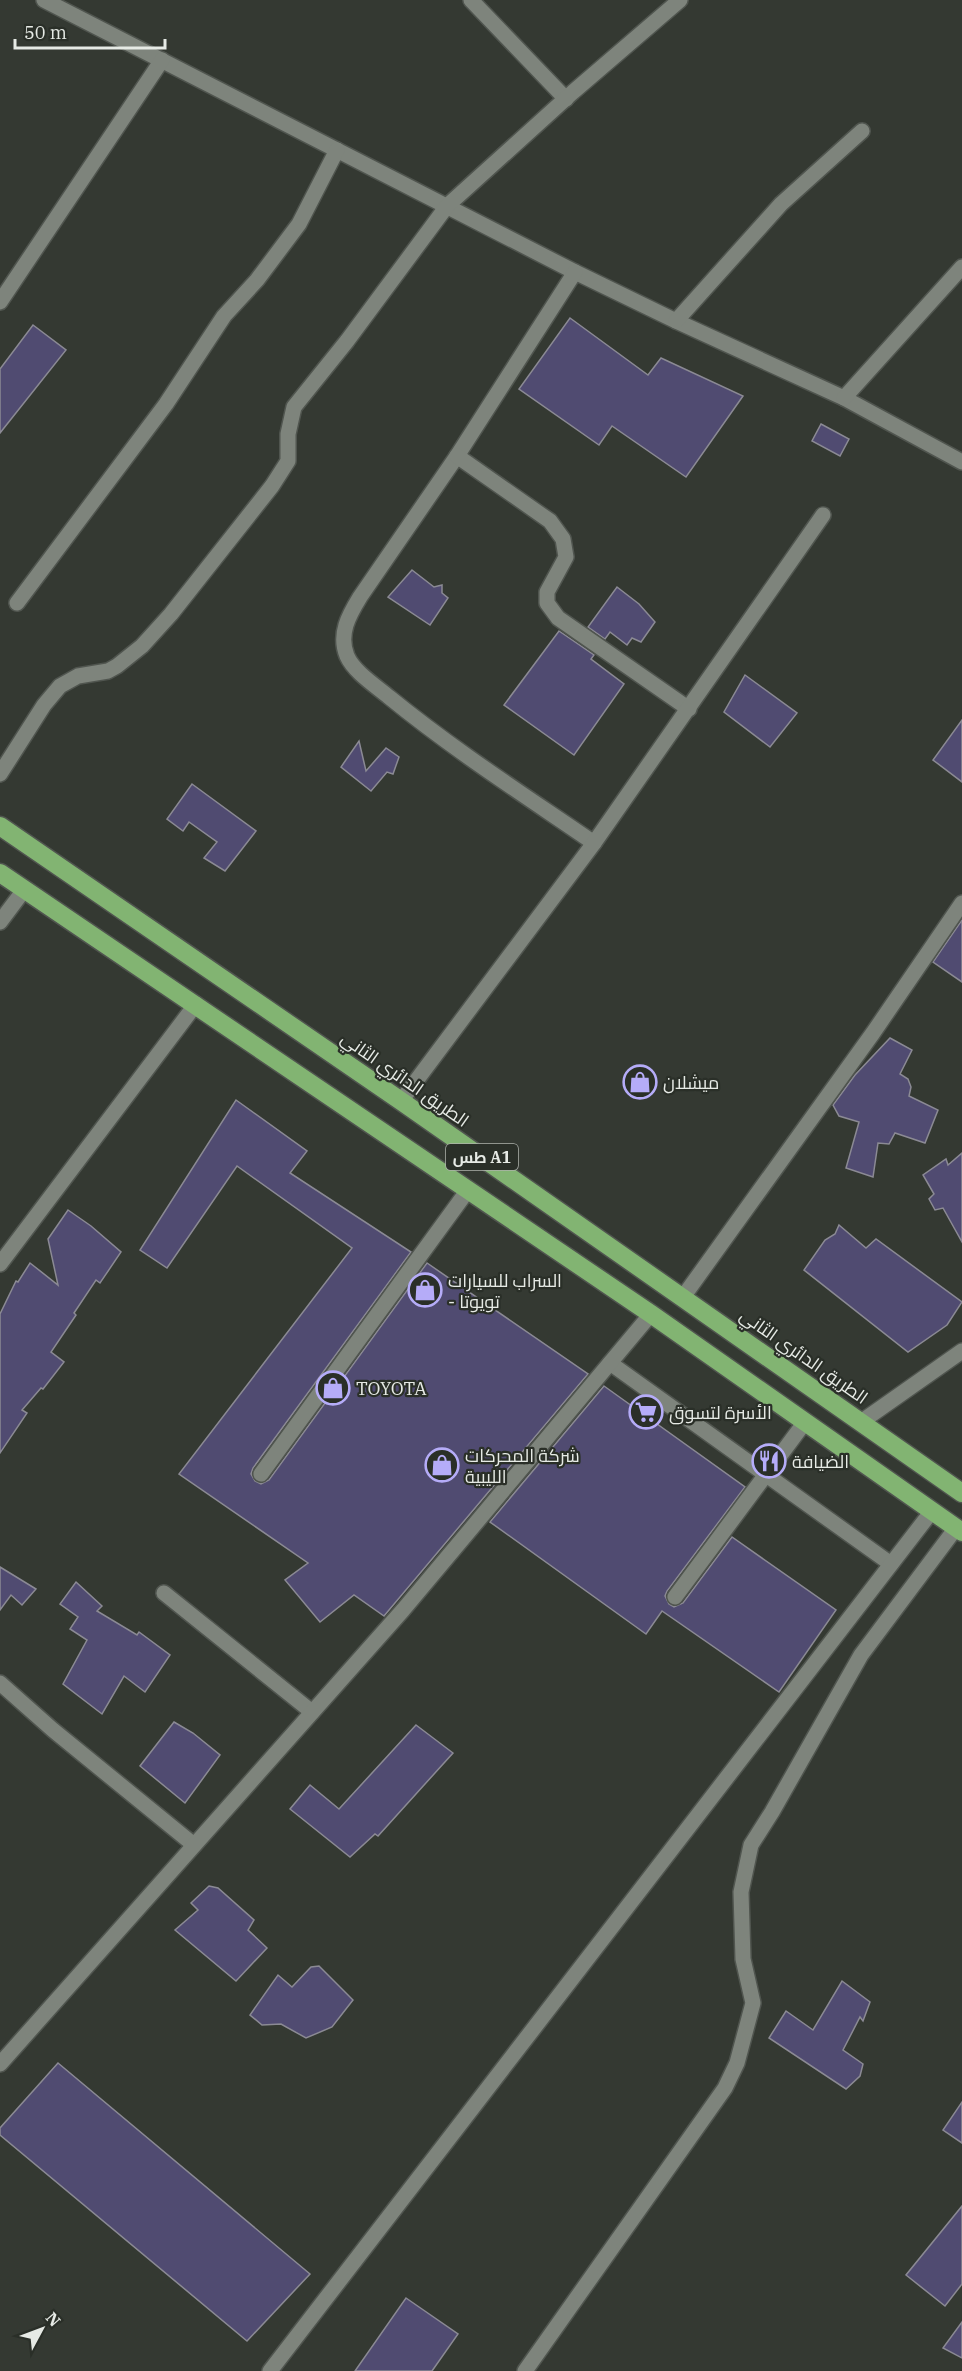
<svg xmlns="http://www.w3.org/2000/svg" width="962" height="2371" font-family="'IBM Plex Serif',Cairo,serif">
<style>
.building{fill:#504b71;stroke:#8b8a94;stroke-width:1.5}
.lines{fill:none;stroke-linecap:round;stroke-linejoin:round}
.minor-casing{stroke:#50554f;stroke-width:18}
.highway-casing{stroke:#50554f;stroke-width:21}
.minor{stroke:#7e847c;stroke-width:15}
.highway{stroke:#82b472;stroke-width:18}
.labels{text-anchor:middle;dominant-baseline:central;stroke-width:4.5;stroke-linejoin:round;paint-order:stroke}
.shield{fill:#2a2f28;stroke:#aeb2ac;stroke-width:1.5}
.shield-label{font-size:16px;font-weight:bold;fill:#e6eae5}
.street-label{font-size:18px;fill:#e6eae5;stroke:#2a2f28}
.poi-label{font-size:18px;fill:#e6eae5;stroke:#2a2f28;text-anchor:start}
</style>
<rect width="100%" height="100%" fill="#343932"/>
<g class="building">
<path d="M 570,318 L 648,375 L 661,358 L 743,396 L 686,477 L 612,426 L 599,445 L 519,389 Z"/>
<path d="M 33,325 L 66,350 L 0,433 L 0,369 Z"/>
<path d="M 821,424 L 849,439 L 840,456 L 812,441 Z"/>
<path d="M 412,570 L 434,587 L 442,585 L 442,593 L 448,598 L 430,625 L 388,597 Z"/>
<path d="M 617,587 L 639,604 L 655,622 L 641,642 L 632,638 L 627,645 L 610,632 L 605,639 L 588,627 Z"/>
<path d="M 559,631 L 594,655 L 591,659 L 624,684 L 574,755 L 504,705 Z"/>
<path d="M 745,675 L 797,713 L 770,747 L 724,712 Z"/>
<path d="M 962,720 L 962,782 L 933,760 Z"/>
<path d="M 359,741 L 366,771 L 386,748 L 399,757 L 393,774 L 387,772 L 371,791 L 341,767 Z"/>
<path d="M 192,784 L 256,831 L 225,871 L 204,858 L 217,842 L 189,822 L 183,831 L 167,819 Z"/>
<path d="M 962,920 L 962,982 L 933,962 Z"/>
<path d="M 890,1038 L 912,1050 L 900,1074 L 908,1079 L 911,1087 L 909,1096 L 938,1110 L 925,1143 L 895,1133 L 889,1144 L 878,1143 L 873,1177 L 846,1168 L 859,1122 L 839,1116 L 833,1105 L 855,1075 Z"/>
<path d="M 236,1100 L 307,1151 L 290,1173 L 411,1252 L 253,1468 L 251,1474 L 255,1481 L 261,1484 L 269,1480 L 427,1263 L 588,1374 L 384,1616 L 354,1595 L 320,1622 L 285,1580 L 308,1563 L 179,1474 L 352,1248 L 237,1166 L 167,1268 L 140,1250 Z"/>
<path d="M 962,1153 L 962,1242 L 943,1208 L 935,1210 L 929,1199 L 934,1194 L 923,1175 L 946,1159 L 948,1165 Z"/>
<path d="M 68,1210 L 91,1226 L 121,1252 L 100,1283 L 96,1280 L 74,1313 L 76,1315 L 51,1352 L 64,1362 L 43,1389 L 41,1388 L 22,1410 L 27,1413 L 0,1453 L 0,1314 L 16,1281 L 18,1282 L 30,1263 L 58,1285 L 48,1239 Z"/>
<path d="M 839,1225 L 866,1248 L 876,1239 L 962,1302 L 947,1325 L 908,1352 L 804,1270 L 825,1240 L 835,1234 Z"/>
<path d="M 604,1386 L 745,1487 L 667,1591 L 665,1596 L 669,1604 L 674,1607 L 683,1603 L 732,1537 L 836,1610 L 779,1692 L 662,1611 L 646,1634 L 490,1522 Z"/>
<path d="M 0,1567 L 36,1589 L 22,1605 L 11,1595 L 0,1610 Z"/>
<path d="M 76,1582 L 102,1606 L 97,1611 L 137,1635 L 139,1632 L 170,1655 L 145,1692 L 124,1676 L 102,1714 L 63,1684 L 87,1640 L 70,1629 L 78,1617 L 60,1604 Z"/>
<path d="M 174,1722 L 193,1733 L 220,1755 L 185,1803 L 140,1766 Z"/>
<path d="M 416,1725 L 453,1753 L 378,1836 L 375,1834 L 350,1857 L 290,1809 L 310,1785 L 339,1809 Z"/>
<path d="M 209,1886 L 218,1888 L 254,1920 L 248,1930 L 267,1948 L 236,1981 L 175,1930 L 198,1910 L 191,1903 Z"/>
<path d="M 319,1966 L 353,2000 L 332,2027 L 306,2038 L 281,2024 L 262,2025 L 250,2015 L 278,1975 L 292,1987 L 311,1967 Z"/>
<path d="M 842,1981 L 870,2002 L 863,2021 L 860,2017 L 843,2050 L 863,2064 L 860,2076 L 846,2089 L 769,2038 L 786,2011 L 813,2030 Z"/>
<path d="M 58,2063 L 310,2274 L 247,2341 L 0,2135 L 0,2128 Z"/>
<path d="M 962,2102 L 962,2143 L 943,2130 Z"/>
<path d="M 962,2206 L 962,2284 L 945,2306 L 906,2275 Z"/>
<path d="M 406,2298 L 458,2334 L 432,2371 L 355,2371 Z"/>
<path d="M 962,2322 L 962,2358 L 943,2348 Z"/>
</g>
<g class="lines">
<g class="minor-casing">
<g id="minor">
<path d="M 44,0 L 575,272 L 676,321 L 844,398 L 962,462"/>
<path d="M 471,0 L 566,99"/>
<path d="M 575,272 L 457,456 L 360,597 C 349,615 338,634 347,656 C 354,672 376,686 389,697 C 454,750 524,795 594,843"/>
<path d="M 0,302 L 162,60"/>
<path d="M 676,321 L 781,204 L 862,131"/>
<path d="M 844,398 L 962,267"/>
<path d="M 457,456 L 550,521 L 563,539 L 566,557 L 547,592 L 547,603 L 558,618 L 689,709"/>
<path d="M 17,603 L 166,404 L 224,316 L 257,280 L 299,224 L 337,150"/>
<path d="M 0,774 L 44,705 L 60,686 L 78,676 L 108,671 L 117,666 L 142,646 L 171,614 L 272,486 L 288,461 L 288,434 L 294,407 L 347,341 L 447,206 L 573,92 L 680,0"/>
<path d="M 0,922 L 24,890"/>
<path d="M 401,1101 L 594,843 L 823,515"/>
<path d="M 0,1264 L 196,1004"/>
<path d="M 683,1297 L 873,1033 L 962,903"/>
<path d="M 610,1363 L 891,1564"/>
<path d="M 861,1422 L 962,1351"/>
<path d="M 261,1474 L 468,1190"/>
<path d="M 164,1593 L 312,1712"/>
<path d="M 675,1597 L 805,1422"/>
<path d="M 0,1683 L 53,1730 L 194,1845"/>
<path d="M 0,2064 L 403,1610 L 651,1314"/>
<path d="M 270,2371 L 932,1511"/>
<path d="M 525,2371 L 725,2088 L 737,2063 L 753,2003 L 743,1959 L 741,1892 L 751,1845 L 772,1812 L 861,1655 L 956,1528"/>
</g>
</g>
<g class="highway-casing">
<g id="highway">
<path d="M 0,826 L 401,1101 L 962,1493"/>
<path d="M 0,873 L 651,1314 L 962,1532"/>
</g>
</g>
<use href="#minor" class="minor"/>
<use href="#highway" class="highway"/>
</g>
<defs>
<g id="shop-ring" transform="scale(1.725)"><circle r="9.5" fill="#2a2f28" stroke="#b5acf8" stroke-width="1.5"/><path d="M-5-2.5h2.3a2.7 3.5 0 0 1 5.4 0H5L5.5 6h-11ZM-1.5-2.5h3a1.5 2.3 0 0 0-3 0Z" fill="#b5acf8"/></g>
<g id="supermarket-ring" transform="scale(1.725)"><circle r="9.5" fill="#2a2f28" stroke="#b5acf8" stroke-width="1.5"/><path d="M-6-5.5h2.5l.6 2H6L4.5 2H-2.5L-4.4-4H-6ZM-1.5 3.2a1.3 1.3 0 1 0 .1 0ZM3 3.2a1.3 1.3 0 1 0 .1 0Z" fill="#b5acf8"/></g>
<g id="restaurant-ring" transform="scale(1.725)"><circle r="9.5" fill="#2a2f28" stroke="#b5acf8" stroke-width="1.5"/><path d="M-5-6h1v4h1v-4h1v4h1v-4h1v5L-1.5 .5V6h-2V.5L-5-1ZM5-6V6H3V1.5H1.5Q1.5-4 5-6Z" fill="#b5acf8"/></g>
</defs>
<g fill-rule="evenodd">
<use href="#shop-ring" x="640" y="1082"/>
<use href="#shop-ring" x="425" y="1290"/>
<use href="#shop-ring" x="333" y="1388"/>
<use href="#supermarket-ring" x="646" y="1412"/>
<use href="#restaurant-ring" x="769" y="1461"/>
<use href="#shop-ring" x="442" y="1465"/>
</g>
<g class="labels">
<rect class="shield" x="446" y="1144" width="72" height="26" rx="4.5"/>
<g class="shield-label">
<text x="482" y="1157">طس A1</text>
</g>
<g class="street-label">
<text transform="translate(405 1079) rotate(35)">الطريق الدائري الثاني</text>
<text transform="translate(804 1356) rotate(35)">الطريق الدائري الثاني</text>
</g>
<g class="poi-label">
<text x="663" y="1082">ميشلان</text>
<text x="448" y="1280">السراب للسيارات<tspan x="448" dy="21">- تويوتا</tspan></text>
<text x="356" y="1388">TOYOTA</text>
<text x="669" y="1412">الأسرة لتسوق</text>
<text x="465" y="1455">شركة المحركات<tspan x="465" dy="21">الليبية</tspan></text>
<text x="792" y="1461">الضيافة</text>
</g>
</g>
<g transform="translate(42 2329) rotate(49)" stroke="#2a2f28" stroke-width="4.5" paint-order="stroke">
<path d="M0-4.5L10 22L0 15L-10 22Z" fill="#e6eae5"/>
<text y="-9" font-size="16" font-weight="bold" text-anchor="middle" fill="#e6eae5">N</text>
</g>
<path d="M15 39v9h150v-9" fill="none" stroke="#e6eae5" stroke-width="3"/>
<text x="24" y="39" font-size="18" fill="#e6eae5" stroke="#2a2f28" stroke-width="4.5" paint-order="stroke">50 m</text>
</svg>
